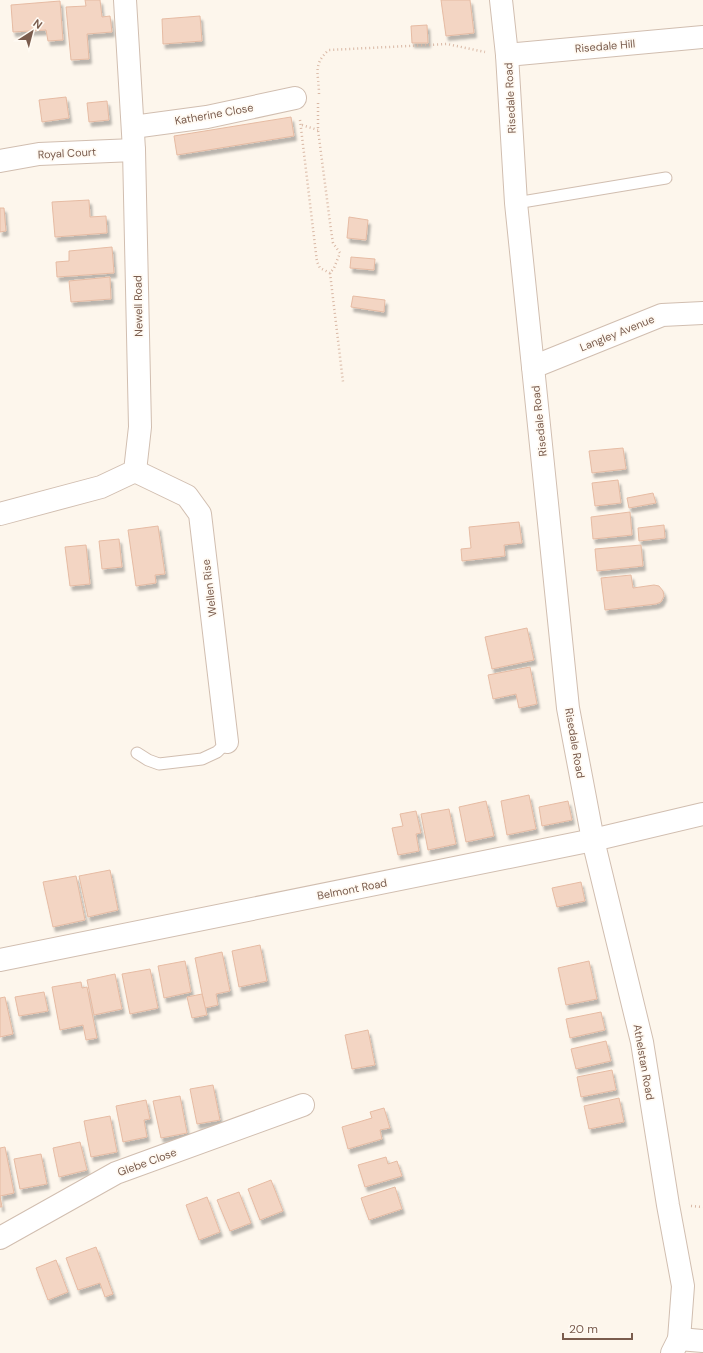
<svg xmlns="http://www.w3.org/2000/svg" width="703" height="1353" font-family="'DM Sans',sans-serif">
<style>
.building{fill:#f3d5c3;stroke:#e6bba3;filter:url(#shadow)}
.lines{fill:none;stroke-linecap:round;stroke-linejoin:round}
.lane-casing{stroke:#d1beb0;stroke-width:13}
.street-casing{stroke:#d1beb0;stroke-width:24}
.path{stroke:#d9b8a5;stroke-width:2.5;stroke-dasharray:1 3;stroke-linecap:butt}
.lane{stroke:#fff;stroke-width:11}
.street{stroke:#fff;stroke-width:22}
.labels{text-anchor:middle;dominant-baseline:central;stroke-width:3.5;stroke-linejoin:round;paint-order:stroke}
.street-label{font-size:11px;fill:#7a5c4d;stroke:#fffaf3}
</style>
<defs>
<filter id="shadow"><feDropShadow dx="2.5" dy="4.5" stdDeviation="1" flood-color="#0004"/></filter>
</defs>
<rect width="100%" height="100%" fill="#fdf6ec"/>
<g class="building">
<path d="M 85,0 L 100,0 L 102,17 L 110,16 L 112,32 L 87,34 L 89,59 L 71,60 L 66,7 L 86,6 Z"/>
<path d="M 441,0 L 470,0 L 474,33 L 446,36 Z"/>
<path d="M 60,1 L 63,40 L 48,41 L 46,30 L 13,32 L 11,5 Z"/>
<path d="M 200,16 L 202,41 L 163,44 L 162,19 Z"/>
<path d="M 427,25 L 428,43 L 412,43 L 411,26 Z"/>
<path d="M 66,97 L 69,118 L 42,122 L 39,100 Z"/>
<path d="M 107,101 L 109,120 L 89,122 L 87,103 Z"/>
<path d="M 291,117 L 294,136 L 177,155 L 174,136 Z"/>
<path d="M 89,200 L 90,217 L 106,216 L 107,233 L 55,237 L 52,202 Z"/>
<path d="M 0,208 L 4,208 L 6,231 L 0,232 Z"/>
<path d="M 349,217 L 368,220 L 366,240 L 347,238 Z"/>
<path d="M 112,247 L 114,273 L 57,277 L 56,262 L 69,261 L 69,251 Z"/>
<path d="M 351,257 L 375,259 L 374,270 L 350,268 Z"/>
<path d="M 110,277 L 111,299 L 71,302 L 69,281 Z"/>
<path d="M 353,296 L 385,300 L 384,312 L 351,307 Z"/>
<path d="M 623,448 L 626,469 L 592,473 L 589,451 Z"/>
<path d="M 618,480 L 621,503 L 595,506 L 592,483 Z"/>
<path d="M 653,493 L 656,503 L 629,508 L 627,498 Z"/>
<path d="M 630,512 L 632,535 L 593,539 L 591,517 Z"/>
<path d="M 519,522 L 522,543 L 504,545 L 505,556 L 462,561 L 461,549 L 471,548 L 469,527 Z"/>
<path d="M 664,525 L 665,538 L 639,541 L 638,528 Z"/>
<path d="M 158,526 L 165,574 L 155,575 L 156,583 L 136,586 L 128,530 Z"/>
<path d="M 119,539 L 122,567 L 102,569 L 99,541 Z"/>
<path d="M 86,545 L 90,584 L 70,586 L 65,547 Z"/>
<path d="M 641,545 L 643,566 L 597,571 L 595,549 Z"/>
<path d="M 631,575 L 633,588 L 654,585 L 659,586 L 663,591 L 664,596 L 661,602 L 656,604 L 605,610 L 601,578 Z"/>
<path d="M 527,628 L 534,660 L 492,669 L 485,637 Z"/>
<path d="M 530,667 L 537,704 L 519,708 L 516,694 L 493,699 L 488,675 Z"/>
<path d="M 529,795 L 536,829 L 507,835 L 501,801 Z"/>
<path d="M 486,801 L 494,836 L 466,842 L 459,807 Z"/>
<path d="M 568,801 L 572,820 L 542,826 L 539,807 Z"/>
<path d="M 449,809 L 456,844 L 428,850 L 421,814 Z"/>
<path d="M 416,811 L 421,833 L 416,834 L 419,851 L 398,855 L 392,828 L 403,826 L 400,814 Z"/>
<path d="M 110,870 L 118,910 L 88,917 L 79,876 Z"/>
<path d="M 76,876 L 85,920 L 53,927 L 43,882 Z"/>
<path d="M 581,882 L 585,901 L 557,907 L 552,888 Z"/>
<path d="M 260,945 L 267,981 L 239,987 L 232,951 Z"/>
<path d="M 222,952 L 230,991 L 216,994 L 218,1005 L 205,1008 L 195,958 Z"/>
<path d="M 185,961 L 191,992 L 164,998 L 158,966 Z"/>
<path d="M 589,961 L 597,999 L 566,1005 L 558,968 Z"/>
<path d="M 150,969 L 158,1008 L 130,1014 L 122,974 Z"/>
<path d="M 115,974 L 122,1009 L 94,1015 L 87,980 Z"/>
<path d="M 81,982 L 82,988 L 87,987 L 97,1038 L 86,1040 L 83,1025 L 60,1030 L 52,987 Z"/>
<path d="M 44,992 L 48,1011 L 19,1016 L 15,997 Z"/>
<path d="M 202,994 L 207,1015 L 192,1018 L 187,997 Z"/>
<path d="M 5,997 L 13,1034 L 0,1037 L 0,998 Z"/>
<path d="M 601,1012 L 605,1030 L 570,1038 L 566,1019 Z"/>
<path d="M 368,1030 L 375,1065 L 352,1069 L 345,1035 Z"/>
<path d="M 606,1041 L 611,1061 L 576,1069 L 571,1049 Z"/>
<path d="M 612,1070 L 616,1090 L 581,1097 L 577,1077 Z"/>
<path d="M 213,1085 L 220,1120 L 197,1124 L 190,1089 Z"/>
<path d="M 180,1096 L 187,1133 L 161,1138 L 153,1101 Z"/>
<path d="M 619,1098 L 624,1122 L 589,1129 L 584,1106 Z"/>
<path d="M 146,1100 L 150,1119 L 144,1120 L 147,1137 L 123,1142 L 116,1106 Z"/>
<path d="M 384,1108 L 390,1128 L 380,1130 L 382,1139 L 348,1149 L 342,1127 L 372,1118 L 370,1112 Z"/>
<path d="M 110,1116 L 117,1152 L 91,1157 L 84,1121 Z"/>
<path d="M 80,1142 L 87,1170 L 59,1177 L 53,1148 Z"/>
<path d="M 5,1147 L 14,1193 L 0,1196 L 2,1207 L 0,1207 L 0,1148 Z"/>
<path d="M 41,1154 L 47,1184 L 20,1189 L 14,1159 Z"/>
<path d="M 386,1157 L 388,1164 L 397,1161 L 402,1176 L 365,1187 L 358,1165 Z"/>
<path d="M 271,1180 L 283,1211 L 260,1220 L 248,1189 Z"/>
<path d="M 395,1187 L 402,1209 L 369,1220 L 361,1198 Z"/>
<path d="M 239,1192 L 251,1223 L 230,1231 L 217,1200 Z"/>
<path d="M 207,1197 L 220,1232 L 199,1240 L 186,1205 Z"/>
<path d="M 96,1247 L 113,1294 L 105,1297 L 100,1283 L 78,1290 L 66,1258 Z"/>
<path d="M 56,1260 L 68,1292 L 48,1300 L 36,1268 Z"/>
</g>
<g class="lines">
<g class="lane-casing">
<g id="lane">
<path d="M 516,203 L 666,178"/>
<path d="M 137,753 L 148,760 L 159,764 L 202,759 L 217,752 L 227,742"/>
</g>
</g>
<g class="street-casing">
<g id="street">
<path d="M 501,0 L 507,55 L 516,203 L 533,367 L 568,708 L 593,840 L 642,1042 L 668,1205 L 683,1286 L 679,1339 L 672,1353"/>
<path d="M 507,55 L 703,37"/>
<path d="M 133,127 L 207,117 L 295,98"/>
<path d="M 0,161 L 39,154 L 134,150"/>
<path d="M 533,367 L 662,315 L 703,313"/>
<path d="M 135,471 L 187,496 L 200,514 L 227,742"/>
<path d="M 0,514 L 101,487 L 135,471 L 140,427 L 134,150 L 125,0"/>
<path d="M 0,960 L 593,840 L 703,814"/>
<path d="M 0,1238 L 116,1173 L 303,1105"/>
<path d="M 679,1339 L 703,1341"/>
</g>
</g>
<g class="path">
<path d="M 319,94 C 319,75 312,64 329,50 L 447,44 L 485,52"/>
<path d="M 318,103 L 318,130 L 331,230 L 333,243 L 340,253 L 334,268 L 330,273 L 343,382"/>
<path d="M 300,120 L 317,262 L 320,268 L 330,273"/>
<path d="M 302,125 L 318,130"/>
<path d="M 691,1206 L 703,1207"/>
</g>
<use href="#lane" class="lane"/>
<use href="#street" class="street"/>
</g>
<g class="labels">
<g class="street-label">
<text transform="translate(605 46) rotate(-5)">Risedale Hill</text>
<text transform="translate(510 98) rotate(-93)">Risedale Road</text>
<text transform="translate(214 114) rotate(-10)">Katherine Close</text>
<text transform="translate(67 153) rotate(-3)">Royal Court</text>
<text transform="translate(138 306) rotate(-91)">Newell Road</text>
<text transform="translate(617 333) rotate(-22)">Langley Avenue</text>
<text transform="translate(539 421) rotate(-96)">Risedale Road</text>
<text transform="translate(209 588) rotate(-97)">Wellen Rise</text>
<text transform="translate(575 743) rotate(80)">Risedale Road</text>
<text transform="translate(352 889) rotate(-11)">Belmont Road</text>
<text transform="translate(644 1062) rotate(80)">Athelstan Road</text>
<text transform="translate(147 1162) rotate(-20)">Glebe Close</text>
</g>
</g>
<g transform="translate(32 32) rotate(36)" stroke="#fffaf3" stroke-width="3" paint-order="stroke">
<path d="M0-3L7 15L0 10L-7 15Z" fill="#7a5c4d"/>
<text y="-6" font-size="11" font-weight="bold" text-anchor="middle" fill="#7a5c4d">N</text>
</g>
<path d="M563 1333v6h69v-6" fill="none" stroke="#7a5c4d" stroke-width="2"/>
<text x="569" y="1333" font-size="12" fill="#7a5c4d" stroke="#fffaf3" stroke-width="3" paint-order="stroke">20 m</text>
</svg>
